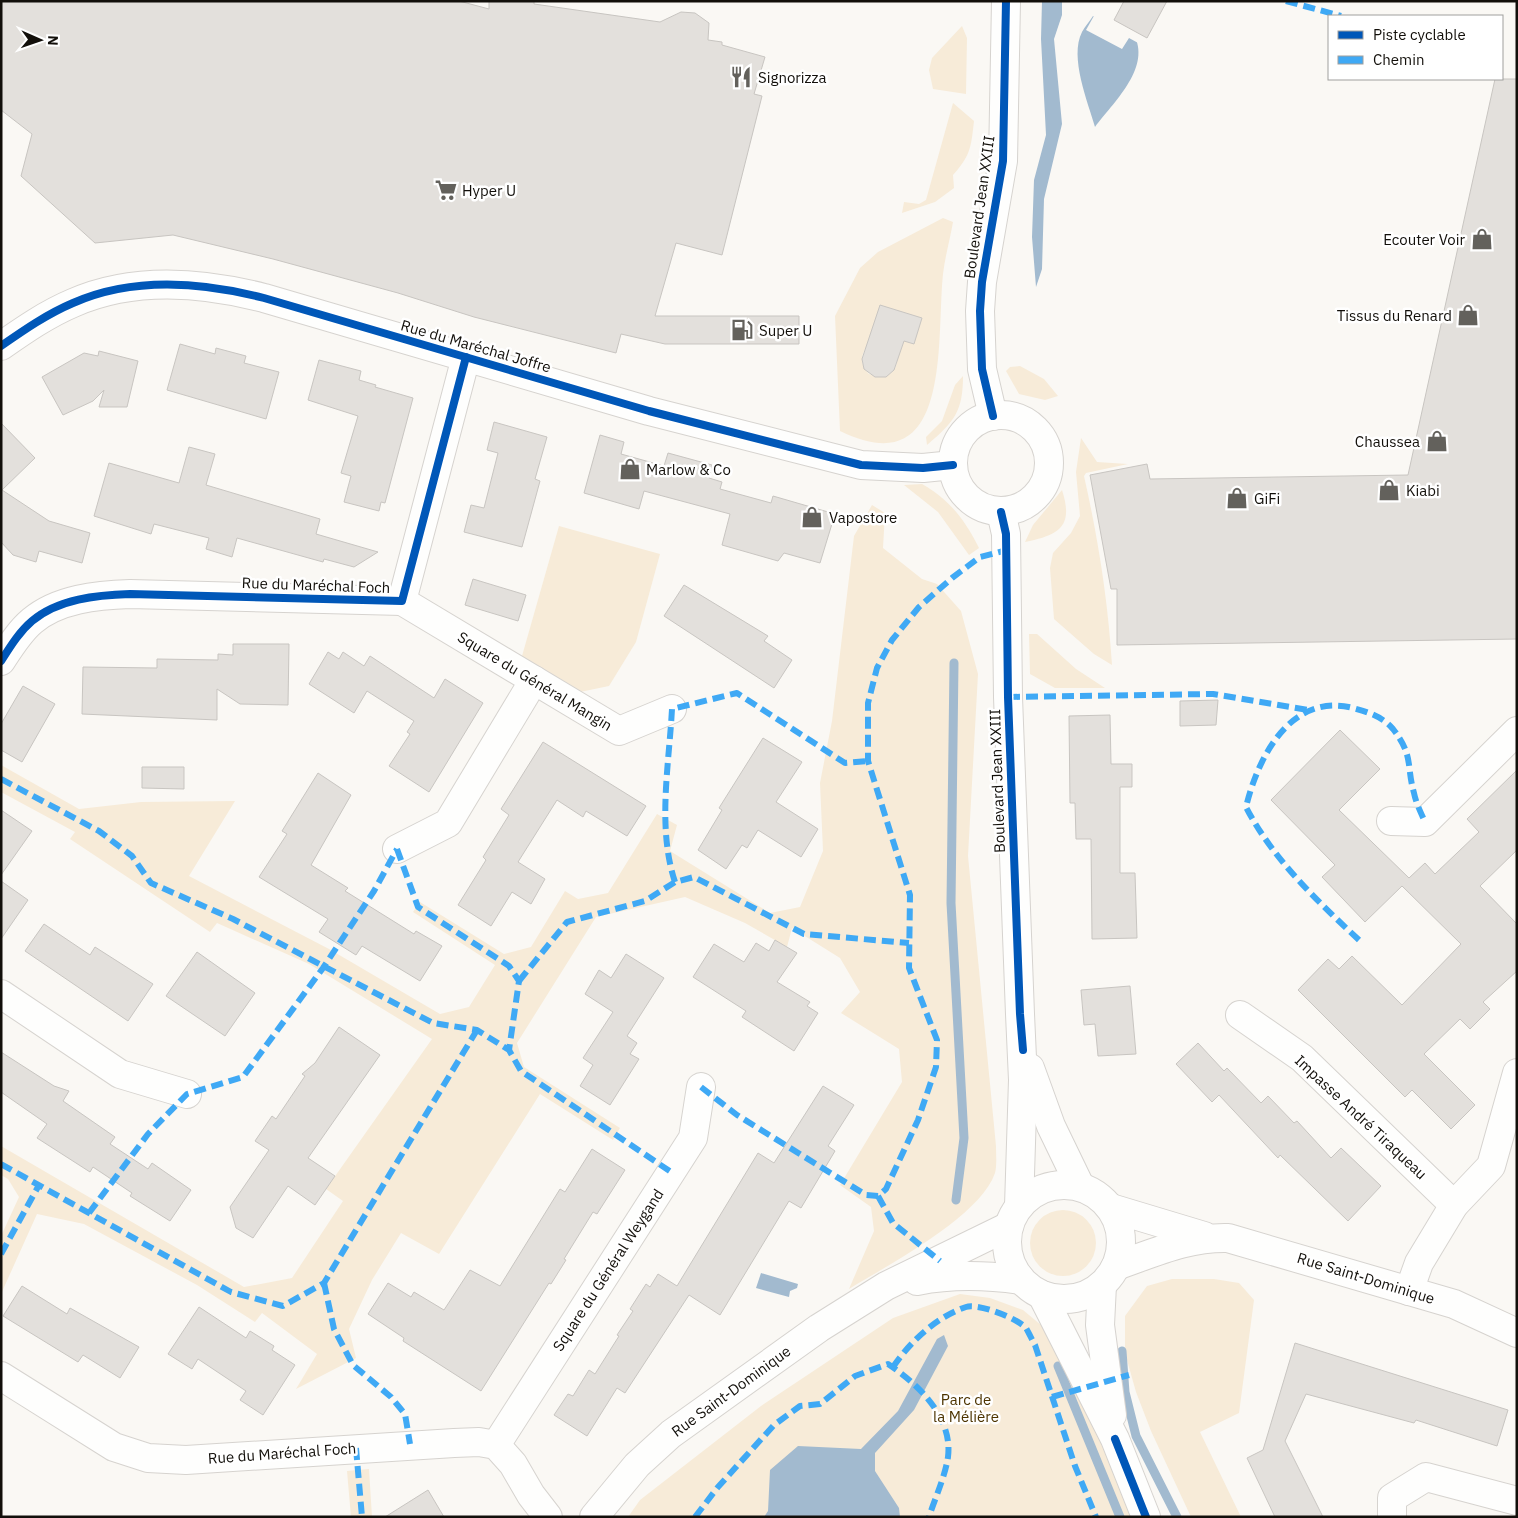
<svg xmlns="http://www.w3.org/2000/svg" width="1518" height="1518" font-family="'IBM Plex Sans',sans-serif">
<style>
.green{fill:#f7ebd8;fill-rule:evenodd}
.water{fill:#a2bacf}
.pier{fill:#faf8f4}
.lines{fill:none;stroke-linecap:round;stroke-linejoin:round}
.stream{stroke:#a2bacf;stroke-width:9}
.building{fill:#e3e0dc;stroke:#c8c5c1}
.minor-casing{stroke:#d6d3cf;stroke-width:30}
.major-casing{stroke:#d6d3cf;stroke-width:30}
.minor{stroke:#fefefd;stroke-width:28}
.major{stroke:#fefefd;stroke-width:28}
.quiet{stroke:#3fa9f5;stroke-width:6;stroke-dasharray:12 6;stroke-linecap:butt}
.cycleway-casing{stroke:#fff;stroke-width:11}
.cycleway{stroke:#0057b8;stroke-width:8}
.labels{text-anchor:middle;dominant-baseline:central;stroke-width:5;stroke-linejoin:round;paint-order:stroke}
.poi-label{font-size:15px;fill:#120f0a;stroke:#fff;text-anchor:start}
.street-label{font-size:15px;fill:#120f0a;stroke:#fff}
.park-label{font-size:15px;fill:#4d3400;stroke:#fff}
</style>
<rect width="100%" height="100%" fill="#faf8f4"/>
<g class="green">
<path d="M 962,26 L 967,38 L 966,94 L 933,89 L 929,70 L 932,58 Z"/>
<path d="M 953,103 L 974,121 C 971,147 971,155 953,175 L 954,188 L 935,202 L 902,213 L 904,202 L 919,204 L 926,200 Z"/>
<path d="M 943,218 L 953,222 C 950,239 945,257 943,274 C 936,341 953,486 840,431 L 835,316 L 860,268 L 878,252 ZM 922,318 L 895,350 C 900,362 896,374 882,377 L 869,374 C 860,365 860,356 867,346 Z"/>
<path d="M 1020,366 L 1044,379 L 1058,396 L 1045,400 L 1019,394 L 1006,371 L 1010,367 Z"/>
<path d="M 963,376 C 963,412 954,422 927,445 L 926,437 L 942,421 L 955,385 Z"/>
<path d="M 1081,438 L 1097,462 L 1128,464 L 1086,473 L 1084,476 C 1098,538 1108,600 1112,665 L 1094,654 L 1054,619 L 1050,568 L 1053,553 L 1071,533 L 1080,516 L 1076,472 Z"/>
<path d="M 922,484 C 949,499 965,520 979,548 L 969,555 L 938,512 L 904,485 Z"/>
<path d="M 1062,490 C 1074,527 1059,535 1025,542 L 1033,525 Z"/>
<path d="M 872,505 L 885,513 L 883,548 L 922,579 L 937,584 L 961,611 L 978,674 L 968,856 L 996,1146 C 996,1154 997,1166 995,1173 C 980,1217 888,1265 849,1289 L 874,1231 L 871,1207 L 840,1185 L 902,1082 L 899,1049 L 841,1013 L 860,992 L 840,958 L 792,928 L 787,947 L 745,923 L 685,897 L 596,917 L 517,1043 L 524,1067 L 620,1128 L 613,1140 L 540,1094 L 439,1254 L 401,1233 L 372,1280 L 349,1329 L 356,1358 L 296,1389 L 317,1354 L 262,1313 L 255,1322 L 197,1285 L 84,1224 L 37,1214 L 1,1294 L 1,1236 L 19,1197 L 8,1179 L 1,1175 L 1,1146 L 244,1287 L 292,1278 L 343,1201 L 326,1189 L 432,1039 L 309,964 L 217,923 L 210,932 L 70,839 L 75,832 L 1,792 L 1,765 L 79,809 L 141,802 L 235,801 L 189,876 L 329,949 L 440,1014 L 469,1007 L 495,965 L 413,912 L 420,902 L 504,954 L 531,947 L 565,891 L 578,899 L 608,893 L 657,814 L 677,825 L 670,851 L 770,913 L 800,907 L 823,851 L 820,783 L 832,721 L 854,536 Z"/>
<path d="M 559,526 L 660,554 L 636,642 L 609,686 L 580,692 L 522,656 Z"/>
<path d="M 1029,634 L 1037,634 L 1076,669 L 1105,688 L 1055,688 L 1030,674 Z"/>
<circle cx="1063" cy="1243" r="33"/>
<path d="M 1172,1279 L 1214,1279 L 1239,1283 L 1254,1300 L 1239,1413 L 1200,1432 L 1241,1517 L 1191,1517 L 1151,1431 L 1136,1392 L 1125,1353 L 1125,1316 L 1147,1286 Z"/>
<path d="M 960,1294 L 990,1298 L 1023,1310 L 1053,1335 L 1098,1426 L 1134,1517 L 628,1517 L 640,1500 L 761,1406 L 893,1318 Z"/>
<path d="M 369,1469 L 372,1517 L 351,1517 L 347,1471 Z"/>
</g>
<g class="water">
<path d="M 1042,1 L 1062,1 L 1062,15 L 1054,39 L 1062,124 L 1044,199 L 1042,269 L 1036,287 L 1032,237 L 1034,180 L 1046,135 L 1041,39 Z"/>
<path d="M 1093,16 L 1135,37 C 1150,69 1113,103 1095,127 C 1088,102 1069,57 1082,32 C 1085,26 1090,21 1093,16 Z"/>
<path d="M 761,1273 L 798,1284 L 797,1288 L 790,1291 L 789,1297 L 756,1288 Z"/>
<path d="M 944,1335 L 948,1346 L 914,1410 L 875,1453 L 875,1471 L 899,1508 L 900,1517 L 764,1517 L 768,1511 L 770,1470 L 798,1446 L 861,1449 L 898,1411 L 937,1339 Z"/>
</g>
<path class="pier" d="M 1095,14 L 1136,35 L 1140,44 L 1129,38 L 1122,49 L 1086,30 Z"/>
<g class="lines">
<g class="stream">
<path d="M 954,663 L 951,903 L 964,1138 L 956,1200"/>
<path d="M 1122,1351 L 1125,1392 L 1136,1436 L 1177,1517"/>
<path d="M 1058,1366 L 1120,1517"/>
</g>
</g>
<g class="building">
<path d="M 1,1 L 459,1 L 489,9 L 489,1 L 534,1 L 534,4 L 660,22 L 681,12 L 695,13 L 709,23 L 708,40 L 722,42 L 722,45 L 765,57 L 754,94 L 762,96 L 722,255 L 676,243 L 655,316 L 799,316 L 799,344 L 665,344 L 621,334 L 616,353 L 474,317 L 398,293 L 273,259 L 173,235 L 95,243 L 21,176 L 32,134 L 1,110 Z"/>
<path d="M 1124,1 L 1167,1 L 1147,38 L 1114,20 Z"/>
<path d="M 1495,79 L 1517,79 L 1517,639 L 1117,645 L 1117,589 L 1111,589 L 1090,475 L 1147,464 L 1150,479 L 1408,475 Z"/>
<path d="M 880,305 L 922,318 L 914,344 L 904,341 L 894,370 L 886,377 L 875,377 L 864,369 L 862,359 Z"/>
<path d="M 180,344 L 215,354 L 216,348 L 246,356 L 244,363 L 279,372 L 266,419 L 167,390 Z"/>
<path d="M 99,351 L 138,361 L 127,407 L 99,407 L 104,390 L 93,401 L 63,415 L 42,377 L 84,353 L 98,356 Z"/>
<path d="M 319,360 L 361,371 L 359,380 L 376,385 L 375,387 L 413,398 L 385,503 L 381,502 L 379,511 L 344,502 L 351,476 L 341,473 L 358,416 L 308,400 Z"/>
<path d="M 494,422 L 547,437 L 535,479 L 540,481 L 522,547 L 464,532 L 471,505 L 484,508 L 498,453 L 487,450 Z"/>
<path d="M 1,423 L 35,458 L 2,490 L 49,521 L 90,533 L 82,563 L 39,551 L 36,562 L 13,555 L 1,542 Z"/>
<path d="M 600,435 L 624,442 L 621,454 L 664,466 L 668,453 L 712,465 L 709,478 L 722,482 L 720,489 L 771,503 L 773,496 L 835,514 L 820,563 L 784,553 L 778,561 L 722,545 L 730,514 L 644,491 L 639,509 L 584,493 Z"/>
<path d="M 189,447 L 215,454 L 206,485 L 320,519 L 316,534 L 378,552 L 354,567 L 324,559 L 323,562 L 237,538 L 232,557 L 206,549 L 209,538 L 154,524 L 151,534 L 94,516 L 109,463 L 179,483 Z"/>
<path d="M 473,579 L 526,595 L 518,621 L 465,605 Z"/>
<path d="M 684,585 L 768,636 L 764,641 L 792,660 L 774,688 L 664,616 Z"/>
<path d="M 233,644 L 289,644 L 288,705 L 240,704 L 217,689 L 217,720 L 82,714 L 83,667 L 157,668 L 157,659 L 218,660 L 218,654 L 233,655 Z"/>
<path d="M 328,652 L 339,659 L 343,652 L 364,666 L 370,656 L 434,698 L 445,679 L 483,703 L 429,792 L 389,766 L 410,734 L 407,732 L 414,721 L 367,691 L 354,713 L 309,684 Z"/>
<path d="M 23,686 L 55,704 L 22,762 L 1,750 L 1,724 Z"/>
<path d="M 1218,700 L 1216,725 L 1180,726 L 1180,701 Z"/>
<path d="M 1110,715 L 1111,764 L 1132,764 L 1132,787 L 1120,787 L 1120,873 L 1135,873 L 1137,938 L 1092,939 L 1091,839 L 1076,839 L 1075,803 L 1070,803 L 1069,716 Z"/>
<path d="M 1340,730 L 1380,769 L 1339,810 L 1409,878 L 1425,863 L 1435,874 L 1479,832 L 1467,819 L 1517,770 L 1517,850 L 1480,886 L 1517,924 L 1517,971 L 1483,1002 L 1490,1009 L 1470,1029 L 1460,1019 L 1424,1054 L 1475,1105 L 1451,1129 L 1412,1090 L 1405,1097 L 1298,990 L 1328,959 L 1339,969 L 1352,956 L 1402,1005 L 1461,944 L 1402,886 L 1365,922 L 1322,877 L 1335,865 L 1271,800 Z"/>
<path d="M 763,738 L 802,762 L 776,802 L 818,829 L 801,857 L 758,830 L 747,848 L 742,845 L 726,869 L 698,850 L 722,810 L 719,808 Z"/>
<path d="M 543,742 L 646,806 L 627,836 L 586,811 L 583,817 L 557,800 L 518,862 L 545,879 L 531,904 L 512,892 L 491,926 L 458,905 L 486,860 L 483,857 L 509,815 L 501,809 Z"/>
<path d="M 142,767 L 184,767 L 184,789 L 142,788 Z"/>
<path d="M 318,773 L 351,795 L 311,865 L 348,888 L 345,891 L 414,934 L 416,931 L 442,946 L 420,981 L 362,946 L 356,955 L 319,932 L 328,919 L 259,877 L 287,834 L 282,831 Z"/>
<path d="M 1,810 L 32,831 L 1,875 Z"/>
<path d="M 1,881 L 28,900 L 1,939 Z"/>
<path d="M 44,924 L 90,955 L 95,947 L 153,984 L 128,1021 L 25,951 Z"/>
<path d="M 775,940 L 797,953 L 777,982 L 810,1002 L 807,1006 L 818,1013 L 794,1051 L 742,1017 L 746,1011 L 693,977 L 714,944 L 744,962 L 756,943 L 769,951 Z"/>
<path d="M 197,952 L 255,993 L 225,1036 L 166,996 Z"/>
<path d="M 626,954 L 664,978 L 627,1036 L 637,1043 L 630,1054 L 639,1059 L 610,1105 L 580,1086 L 593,1065 L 583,1058 L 613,1012 L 585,994 L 599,970 L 611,978 Z"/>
<path d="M 1130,986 L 1136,1054 L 1098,1056 L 1095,1024 L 1084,1025 L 1081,990 Z"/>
<path d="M 339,1027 L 380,1055 L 308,1158 L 335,1176 L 315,1205 L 288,1186 L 253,1238 L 236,1228 L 230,1207 L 269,1150 L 255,1141 L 272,1116 L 276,1119 L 305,1076 L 302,1074 L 315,1063 Z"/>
<path d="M 1198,1043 L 1224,1071 L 1227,1068 L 1261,1103 L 1268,1096 L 1294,1123 L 1297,1121 L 1331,1158 L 1341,1148 L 1381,1186 L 1348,1221 L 1280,1155 L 1278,1158 L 1219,1095 L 1212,1102 L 1176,1064 Z"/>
<path d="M 1,1052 L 54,1086 L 69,1091 L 63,1101 L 115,1137 L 110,1144 L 148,1169 L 152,1163 L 191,1190 L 170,1221 L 130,1196 L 132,1193 L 93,1167 L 90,1172 L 37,1138 L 47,1124 L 1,1092 Z"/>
<path d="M 823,1086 L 854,1105 L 828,1146 L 835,1151 L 801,1208 L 789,1201 L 720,1315 L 689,1295 L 625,1393 L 617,1388 L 587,1436 L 554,1415 L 568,1394 L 573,1396 L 589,1370 L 595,1374 L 619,1336 L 617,1335 L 633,1311 L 630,1309 L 646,1284 L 650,1287 L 658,1274 L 677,1286 L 758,1153 L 774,1163 Z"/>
<path d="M 592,1149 L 625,1170 L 597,1214 L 593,1212 L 564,1259 L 566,1260 L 551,1284 L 549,1283 L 481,1391 L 403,1341 L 404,1338 L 368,1314 L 388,1283 L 411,1297 L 414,1292 L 444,1310 L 470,1270 L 500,1286 L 560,1189 L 565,1192 Z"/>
<path d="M 22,1286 L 67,1314 L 70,1308 L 139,1347 L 120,1378 L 83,1355 L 78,1362 L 3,1316 Z"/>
<path d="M 199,1307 L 246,1338 L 250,1331 L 274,1346 L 272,1350 L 295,1365 L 263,1415 L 240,1400 L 246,1391 L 198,1359 L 192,1369 L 168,1354 Z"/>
<path d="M 1295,1343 L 1508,1410 L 1497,1446 L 1416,1420 L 1414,1423 L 1306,1394 L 1285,1441 L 1323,1517 L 1275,1517 L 1247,1458 L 1263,1450 Z"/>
<path d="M 428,1490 L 444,1517 L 385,1517 Z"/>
</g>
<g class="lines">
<g class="minor-casing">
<g id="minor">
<path d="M 1,346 C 24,330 47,314 73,303 C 134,276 202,282 264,298 L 649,411 L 861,465 L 923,468 L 953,465"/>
<path d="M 402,601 L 619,731 L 672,709"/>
<path d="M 1,661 C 10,647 19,632 32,621 C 58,599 97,595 130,594 L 402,601 L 466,357"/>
<path d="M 1391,821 L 1425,822 L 1517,731"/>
<path d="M 397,849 L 448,823 L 534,680"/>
<path d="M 1,994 L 120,1074 L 187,1094"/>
<path d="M 1240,1015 L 1302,1058 L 1454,1205"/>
<path d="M 1111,1208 L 1204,1236"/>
<path d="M 1116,1266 C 1154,1253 1187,1237 1228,1238 L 1454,1304 L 1517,1333"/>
<path d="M 917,1281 C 952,1274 986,1275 1021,1280"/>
<path d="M 1409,1291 L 1419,1263 L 1454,1205 L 1491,1166 L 1517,1073"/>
<path d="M 1,1376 L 114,1447 L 148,1458 L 186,1460 L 454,1443 L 479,1442 L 496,1445 L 513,1464 L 531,1495 L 548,1517"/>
<path d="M 496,1445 L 693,1138 L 701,1087"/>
<path d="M 594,1517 L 637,1465 L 671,1434 L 819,1328 L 886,1286 L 1009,1226"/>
<path d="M 1392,1517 L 1392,1498 L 1426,1477 L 1517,1501"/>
</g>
</g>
<g class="major-casing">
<g id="major">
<circle cx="1001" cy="463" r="48"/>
<path d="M 993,416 L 982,369 L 980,311 L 982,282 L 1003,161 L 1006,1"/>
<path d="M 1001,512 L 1006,534 L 1008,697 L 1020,1014 L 1023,1080 L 1019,1206"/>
<path d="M 1030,1068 L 1051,1126 L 1080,1186"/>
<circle cx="1064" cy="1242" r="57"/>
<path d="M 1102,1285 L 1100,1325 L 1112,1415"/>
<path d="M 1042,1295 L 1115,1439 L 1146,1517"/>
</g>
</g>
<use href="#minor" class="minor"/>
<use href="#major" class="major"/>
<g class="quiet">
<path d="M 1286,1 L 1341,16"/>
<path d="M 1008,697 L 1213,694 L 1308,710"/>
<path d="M 1,779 L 99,831 L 132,856 L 151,883 L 233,919 L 433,1023 L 477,1030 L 509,1050 L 521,1071 L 671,1172"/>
<path d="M 397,849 L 418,907 L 509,966 L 519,981 L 509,1050"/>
<path d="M 675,882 C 657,828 669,765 672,709 L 737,693 L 845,763 L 868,761"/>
<path d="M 1359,940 C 1317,901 1272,858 1246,807 C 1258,757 1291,692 1353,708 C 1368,712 1383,717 1393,729 C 1414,756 1406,765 1414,793 C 1416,803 1421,813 1425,822"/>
<path d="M 519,981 L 567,922 L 645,901 L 675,882 L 694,877 L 804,934 L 909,943"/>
<path d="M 701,1087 L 737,1115 L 866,1195 L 878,1196 L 886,1189 L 918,1120 L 936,1067 L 937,1040 L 909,968 L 910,895 L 868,761 L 868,703 L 877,668 L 892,640 L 919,607 L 952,578 L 980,557 L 1007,550"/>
<path d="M 1,1164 L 231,1292 L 283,1306 L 324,1283 L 477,1030"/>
<path d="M 878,1196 L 893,1223 L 940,1261"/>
<path d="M 89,1213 L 148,1134 L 187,1094 L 243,1077 L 323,968 L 374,891 L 397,849"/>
<path d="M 1,1254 L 39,1185"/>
<path d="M 324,1283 L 334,1329 L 353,1365 L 391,1397 L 405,1414 L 410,1444"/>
<path d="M 893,1367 C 910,1342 936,1317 966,1307 C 978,1303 1017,1318 1026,1328 C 1029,1333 1032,1340 1035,1345 L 1075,1466 L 1096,1517"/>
<path d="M 1052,1397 L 1129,1375"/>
<path d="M 356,1448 L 362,1517"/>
<path d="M 695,1517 L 718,1487 L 774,1425 L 800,1406 L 820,1404 L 855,1376 L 888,1364 C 918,1384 953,1417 948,1457 C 945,1477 935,1498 929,1517"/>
</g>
<g class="cycleway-casing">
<g id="cycleway">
<path d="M 1,346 C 24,330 47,314 73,303 C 134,276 202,282 264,298 L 649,411 L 861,465 L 923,468 L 953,465"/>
<path d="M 993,416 L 982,369 L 980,311 L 982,282 L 1003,161 L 1006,1"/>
<path d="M 1001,512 L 1006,534 L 1008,697 L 1020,1014 L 1023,1050"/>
<path d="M 1,661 C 10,647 19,632 32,621 C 58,599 97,595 130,594 L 402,601 L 466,357"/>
<path d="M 1115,1439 L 1146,1517"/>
</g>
</g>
<use href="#cycleway" class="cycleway"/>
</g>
<defs>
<g id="restaurant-bare" transform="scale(1.725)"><path d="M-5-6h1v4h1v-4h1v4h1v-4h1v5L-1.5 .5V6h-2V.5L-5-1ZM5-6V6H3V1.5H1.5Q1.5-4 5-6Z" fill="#63615c" stroke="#fff" stroke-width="2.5" paint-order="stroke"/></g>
<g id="supermarket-bare" transform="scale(1.725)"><path d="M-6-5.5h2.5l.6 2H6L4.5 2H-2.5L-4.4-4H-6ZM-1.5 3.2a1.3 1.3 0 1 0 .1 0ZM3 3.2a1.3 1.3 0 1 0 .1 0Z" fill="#63615c" stroke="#fff" stroke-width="2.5" paint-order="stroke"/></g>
<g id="shop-bare" transform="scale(1.725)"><path d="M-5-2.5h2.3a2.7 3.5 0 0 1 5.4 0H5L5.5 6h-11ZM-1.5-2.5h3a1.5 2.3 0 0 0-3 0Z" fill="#63615c" stroke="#fff" stroke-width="2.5" paint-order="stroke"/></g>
<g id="fuel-bare" transform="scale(1.725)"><path d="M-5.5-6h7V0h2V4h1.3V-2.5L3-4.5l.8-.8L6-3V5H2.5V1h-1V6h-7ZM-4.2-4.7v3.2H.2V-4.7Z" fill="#63615c" stroke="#fff" stroke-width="2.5" paint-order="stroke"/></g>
</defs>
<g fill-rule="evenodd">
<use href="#restaurant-bare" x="741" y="77"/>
<use href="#supermarket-bare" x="446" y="190"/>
<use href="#shop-bare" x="1482" y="239"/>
<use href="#shop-bare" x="1468" y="315"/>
<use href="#fuel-bare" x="742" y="330"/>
<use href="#shop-bare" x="1437" y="441"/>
<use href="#shop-bare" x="630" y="469"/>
<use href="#shop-bare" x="1389" y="490"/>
<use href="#shop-bare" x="1237" y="498"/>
<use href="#shop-bare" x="812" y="517"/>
</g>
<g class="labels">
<g class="poi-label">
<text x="758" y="77">Signorizza</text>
<text x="462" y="190">Hyper U</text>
<text x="1465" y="239" text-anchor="end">Ecouter Voir</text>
<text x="1452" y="315" text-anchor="end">Tissus du Renard</text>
<text x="759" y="330">Super U</text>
<text x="1420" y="441" text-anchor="end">Chaussea</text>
<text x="646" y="469">Marlow &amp; Co</text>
<text x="1406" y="490">Kiabi</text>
<text x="1254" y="498">GiFi</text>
<text x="829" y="517">Vapostore</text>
</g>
<g class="street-label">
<text transform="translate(979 207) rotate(-82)">Boulevard Jean XXIII</text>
<text transform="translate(476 346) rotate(16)">Rue du Maréchal Joffre</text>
<text transform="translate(316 585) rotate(2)">Rue du Maréchal Foch</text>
<text transform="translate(535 681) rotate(31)">Square du Général Mangin</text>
<text transform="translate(997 781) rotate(-92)">Boulevard Jean XXIII</text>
<text transform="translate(1361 1117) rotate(43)">Impasse André Tiraqueau</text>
<text transform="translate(608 1270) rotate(-57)">Square du Général Weygand</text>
<text transform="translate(1366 1278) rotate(17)">Rue Saint-Dominique</text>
<text transform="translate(731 1391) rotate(-36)">Rue Saint-Dominique</text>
<text transform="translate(282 1453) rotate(-4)">Rue du Maréchal Foch</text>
</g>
<g class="park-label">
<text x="966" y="1399">Parc de<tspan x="966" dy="17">la Mélière</tspan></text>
</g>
</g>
<rect width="1518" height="1518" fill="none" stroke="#120f0a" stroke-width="5"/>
<rect x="1328" y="15" width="175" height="65" fill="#ffffff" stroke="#a09f9d"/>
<rect x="1338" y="31" width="25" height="8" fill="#0057b8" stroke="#a09f9d"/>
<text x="1373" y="40" font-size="15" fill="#120f0a">Piste cyclable</text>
<rect x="1338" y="56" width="25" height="8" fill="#3fa9f5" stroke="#a09f9d"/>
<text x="1373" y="65" font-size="15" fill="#120f0a">Chemin</text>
<g transform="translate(40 40) rotate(92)" stroke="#ffffff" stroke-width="4" paint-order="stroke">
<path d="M0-4L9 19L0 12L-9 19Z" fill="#120f0a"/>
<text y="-8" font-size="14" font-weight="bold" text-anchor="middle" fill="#120f0a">N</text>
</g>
</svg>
